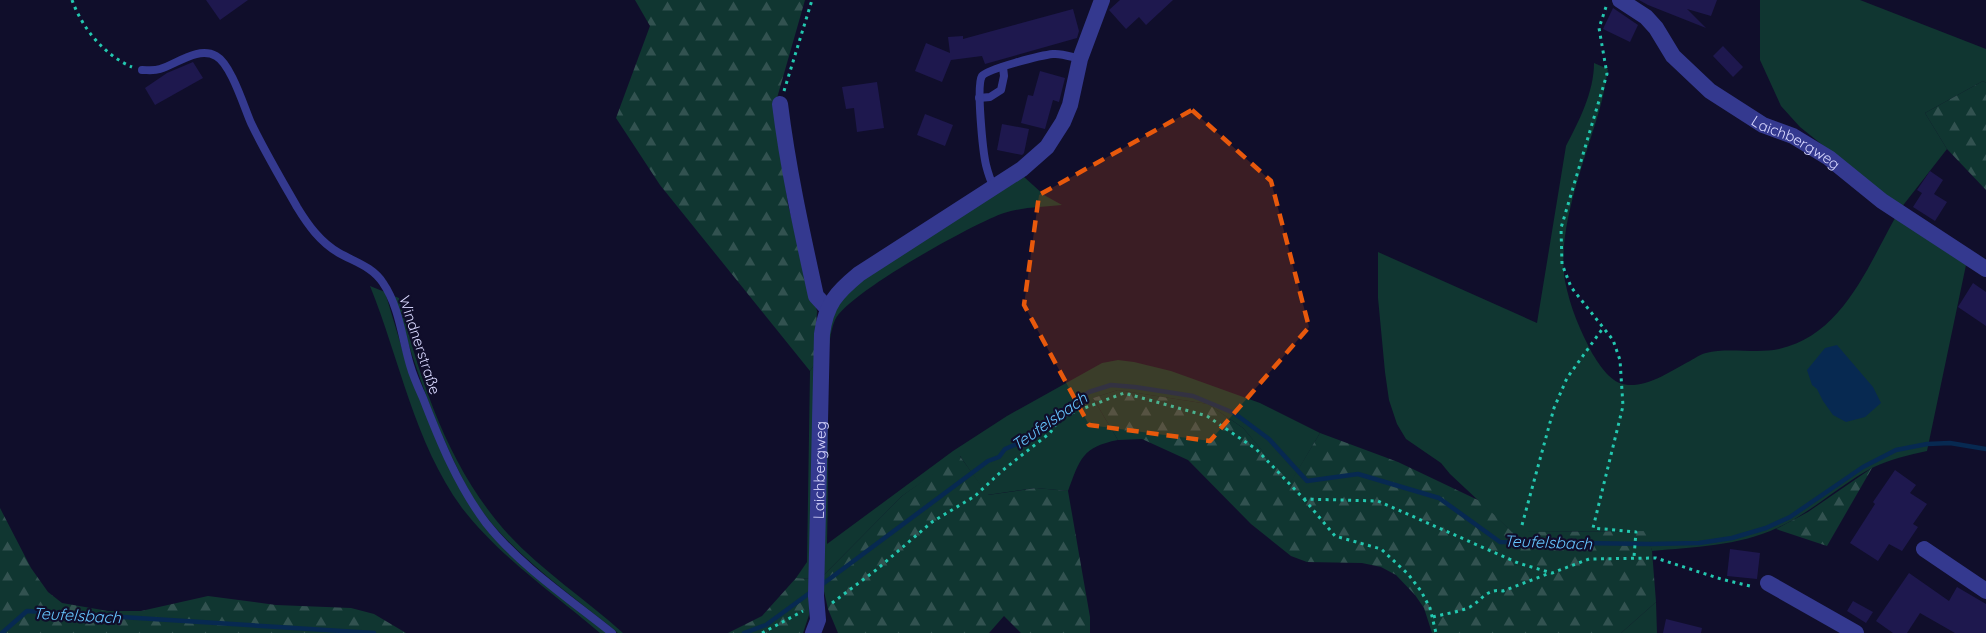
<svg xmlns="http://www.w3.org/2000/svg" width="1986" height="633" font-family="Quicksand,sans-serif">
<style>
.green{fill:#103631}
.forest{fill:url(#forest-firs)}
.water{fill:#072951}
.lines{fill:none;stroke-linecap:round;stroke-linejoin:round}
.stream{stroke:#072951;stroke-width:4.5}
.building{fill:#1e184e}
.path{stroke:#23c8b0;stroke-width:3;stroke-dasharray:3 4.5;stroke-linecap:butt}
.service{stroke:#34398f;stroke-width:8}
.minor{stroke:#34398f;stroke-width:16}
.marked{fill:#e8590c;fill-opacity:0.2;stroke:#e8590c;stroke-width:4.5;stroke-dasharray:12 8;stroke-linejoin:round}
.labels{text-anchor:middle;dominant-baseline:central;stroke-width:4.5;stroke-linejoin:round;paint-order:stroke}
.street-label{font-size:15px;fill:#d9d8ff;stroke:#100e2b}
.water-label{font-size:16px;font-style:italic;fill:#66c6ff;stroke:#100e2b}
</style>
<defs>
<pattern id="forest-firs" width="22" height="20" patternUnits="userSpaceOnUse" patternTransform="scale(1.5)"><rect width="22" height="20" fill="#103631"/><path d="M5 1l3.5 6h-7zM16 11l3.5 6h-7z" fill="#325250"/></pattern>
</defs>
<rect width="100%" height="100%" fill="#100e2b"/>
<g class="green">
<path d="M 1760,0 L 1860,0 L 1986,49 L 1986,83 L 1983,81 L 1925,113 L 1947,149 L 1901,208 L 1800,127 L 1781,106 L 1760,60 Z"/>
<path d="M 1594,63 L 1608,69 C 1606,80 1604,93 1601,104 C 1587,156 1556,227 1565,281 C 1570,307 1580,330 1592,353 C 1600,366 1611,384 1628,385 C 1650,386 1671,371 1690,361 C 1695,358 1701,354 1706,353 C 1727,347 1757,354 1779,349 C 1842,335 1867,268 1895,218 L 1966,265 L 1927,451 C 1909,455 1891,459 1874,467 C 1840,484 1813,512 1777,528 C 1738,546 1694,547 1652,551 L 1646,531 L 1512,532 L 1450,474 L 1441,463 L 1406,439 L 1397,424 L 1389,400 L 1385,372 L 1378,298 L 1378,252 L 1537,323 L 1566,146 C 1579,121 1594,92 1594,63 Z"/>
<path d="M 1023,176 L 1044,195 L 1062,205 C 1043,207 1023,207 1004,213 C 974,223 846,294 835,320 C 826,340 828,384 828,406 C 828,452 828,498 827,544 L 953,451 L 1007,416 L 1102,363 L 1118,360 L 1134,362 L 1171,371 L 1260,403 L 1320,433 L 1290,484 L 1243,428 L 1208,404 L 1118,390 L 1093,398 L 1118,440 C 1082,447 1080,459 1068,491 L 1036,488 L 987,495 L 960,456 L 902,496 L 821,578 L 826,333 L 844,292 Z"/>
<path d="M 370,286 L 385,292 L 410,375 L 481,521 L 607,633 L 600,633 C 553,593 500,557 462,508 C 414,442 400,360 370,286 Z"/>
<path d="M 394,296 L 399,298 C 419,376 445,457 496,520 C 531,564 581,595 623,633 L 618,633 C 574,597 519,559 485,515 C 471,497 461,476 451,455 C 427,404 410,351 394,296 Z"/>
<path d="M 814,365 L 810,579 L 796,578 L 807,562 L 810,371 Z"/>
<path d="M 1656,602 L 1657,633 L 1621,633 Z"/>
</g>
<g class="forest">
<path d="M 635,0 L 805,0 L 775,105 L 788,205 L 817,311 L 814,365 L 810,371 L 660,185 L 616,118 L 650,26 Z"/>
<path d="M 1983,81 L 1986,83 L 1986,190 L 1947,149 L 1925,113 Z"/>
<path d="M 1118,390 L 1208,404 L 1243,428 L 1290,483 L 1320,433 L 1398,462 L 1480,501 L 1512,532 L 1647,531 L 1652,551 L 1656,602 L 1621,633 L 1432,633 L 1424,608 L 1415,595 L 1396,575 L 1381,567 L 1362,563 L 1307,562 L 1291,556 L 1251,524 L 1188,460 L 1142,439 L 1118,440 L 1093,398 Z"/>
<path d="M 959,455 L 988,495 L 1036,488 L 1068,491 L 1090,617 L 1090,633 L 1021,633 L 1004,616 L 989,633 L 838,633 L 828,609 L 821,578 L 902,496 Z"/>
<path d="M 1872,468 L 1827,546 L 1776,529 L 1808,512 Z"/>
<path d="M 0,508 L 31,568 L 48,592 L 62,603 L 108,611 L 141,611 L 208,596 L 276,605 L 351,608 L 374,614 L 406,633 L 0,633 Z"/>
<path d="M 796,578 L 810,579 L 809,615 L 803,633 L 728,633 L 762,616 Z"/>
</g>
<path class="water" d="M 1837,345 L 1873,387 L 1881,403 L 1865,417 L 1846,422 L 1833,415 L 1823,401 L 1817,389 L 1812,385 L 1807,370 L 1825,348 Z"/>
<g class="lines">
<g class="stream">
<path d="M 820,586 L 988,461 L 999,457 L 1005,449 L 1031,438 L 1039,426 L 1089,392 L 1111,385 L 1135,387 L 1193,396 L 1234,413 L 1269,439 L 1307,481 L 1358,474 L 1439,498 L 1500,542 L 1651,544 L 1699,543 L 1732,538 L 1766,528 L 1790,517 L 1863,467 L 1896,450 L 1927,444 L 1950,443 L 1986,449"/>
<path d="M 2,633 L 27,611 L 374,633"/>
<path d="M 744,633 L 766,625 L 811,592"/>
</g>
</g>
<g class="building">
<path d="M 206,0 L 248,0 L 220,20 Z"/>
<path d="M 1120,0 L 1173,0 L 1146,25 L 1139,17 L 1126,29 L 1109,10 Z"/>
<path d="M 1639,0 L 1717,0 L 1711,16 L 1687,9 L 1706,28 L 1648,5 Z"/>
<path d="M 1613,8 L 1638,25 L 1630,42 L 1603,29 Z"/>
<path d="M 1073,9 L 1079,31 L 1077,38 L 985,64 L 982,56 L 951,60 L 942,82 L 915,71 L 926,43 L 950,53 L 948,37 L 963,36 L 963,39 Z"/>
<path d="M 1723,46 L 1743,67 L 1733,77 L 1713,56 Z"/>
<path d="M 193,62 L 203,78 L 155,105 L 145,88 L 167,73 Z"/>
<path d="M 1040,71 L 1065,78 L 1059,102 L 1053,100 L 1045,129 L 1021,123 L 1028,95 L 1033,96 Z"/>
<path d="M 877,82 L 884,128 L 857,132 L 854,108 L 846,109 L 842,87 Z"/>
<path d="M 925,114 L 953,125 L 945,146 L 917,135 Z"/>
<path d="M 1002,124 L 1029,129 L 1024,153 L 1022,155 L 997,150 Z"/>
<path d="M 1930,171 L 1943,180 L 1934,194 L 1947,202 L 1935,221 L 1913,207 L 1922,193 L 1917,190 Z"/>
<path d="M 1973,283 L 1986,292 L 1986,326 L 1958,307 Z"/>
<path d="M 1895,470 L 1916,485 L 1910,493 L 1927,504 L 1913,524 L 1918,527 L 1902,551 L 1889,544 L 1878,561 L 1850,543 L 1875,504 L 1873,502 Z"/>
<path d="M 1730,549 L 1760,553 L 1757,579 L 1727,576 Z"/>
<path d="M 1909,573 L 1949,601 L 1957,587 L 1986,604 L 1986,633 L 1955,633 L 1920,613 L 1907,633 L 1893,633 L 1876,621 Z"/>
<path d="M 1853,601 L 1873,612 L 1866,623 L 1847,611 Z"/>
<path d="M 1666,619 L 1702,628 L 1701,633 L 1663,633 Z"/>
</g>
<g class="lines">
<g class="path">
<path d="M 72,0 C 82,28 104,55 132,67"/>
<path d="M 1606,7 L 1599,28 L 1607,74 L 1561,228 L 1562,264 L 1571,287 L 1613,340 L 1620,360 L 1623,406 L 1593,528 L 1636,532 L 1634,557"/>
<path d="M 784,91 L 812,0"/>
<path d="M 1304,499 L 1335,536 L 1381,549 L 1408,574 L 1421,591 L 1430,608 L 1436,633"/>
<path d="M 1522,525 L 1554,408 L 1567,378 L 1603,328"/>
<path d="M 832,603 L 876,570 L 932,522 L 975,496 L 1003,470 L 1050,433 L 1061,417 L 1124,393 L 1207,416 L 1256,449 L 1304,499 L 1378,501 L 1518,563 L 1552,573 L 1589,559 L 1656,558 L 1721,579 L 1754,587"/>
<path d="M 1433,617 C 1444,614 1459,612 1470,607 C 1482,600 1487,588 1503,591 L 1550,573"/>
<path d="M 762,633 L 803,611"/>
</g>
<g class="service">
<path d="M 142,70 C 148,70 154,71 160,69 C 177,64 198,46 216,56 C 231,64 244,107 251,123 C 265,152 281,179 297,207 C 308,225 320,242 339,253 C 355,262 373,267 383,283 C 399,306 402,338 410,365 C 413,376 418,387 423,398 C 440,442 458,486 486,523 C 519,565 571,600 612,633"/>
<path d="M 979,98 L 990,97 L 1001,90 L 1004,76 L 1003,67"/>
<path d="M 994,187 C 990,180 988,173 986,165 C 983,152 976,85 982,76 C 987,69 1042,55 1053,54 C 1062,53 1071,57 1080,59"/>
</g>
<g class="minor">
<path id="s1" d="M 1620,0 L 1646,17 L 1656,28 L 1673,56 L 1710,91 L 1763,125 L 1793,136 L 1829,158 L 1882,201 L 1986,269"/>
<path d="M 780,104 C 788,169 802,232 816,296 L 827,308"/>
<path d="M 1924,549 L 1986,591"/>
<path d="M 1768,583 L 1856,633"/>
<path id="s2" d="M 813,633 L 818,620 L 816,596 L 822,334 C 826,304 836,293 859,274 L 1022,169 L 1047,147 L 1063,122 L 1070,105 L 1080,59 L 1102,0"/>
</g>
</g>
<path class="marked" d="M 1192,110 L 1271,181 L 1309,327 L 1210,441 L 1089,425 L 1024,305 L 1039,195 Z"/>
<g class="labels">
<g class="street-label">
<text stroke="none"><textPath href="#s1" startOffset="230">Laichbergweg</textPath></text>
<text transform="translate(420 345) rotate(72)">Windnerstraße</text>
<text stroke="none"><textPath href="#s2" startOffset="164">Laichbergweg</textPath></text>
</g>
<g class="water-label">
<text transform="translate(1049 421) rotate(-35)">Teufelsbach</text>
<text transform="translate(1548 542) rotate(2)">Teufelsbach</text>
<text transform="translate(77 615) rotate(3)">Teufelsbach</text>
</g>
</g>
</svg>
